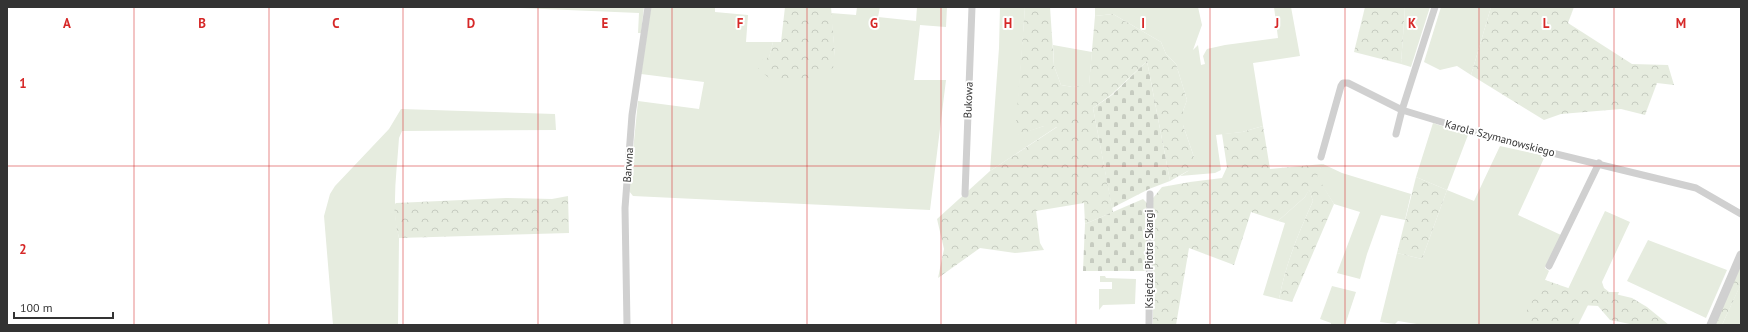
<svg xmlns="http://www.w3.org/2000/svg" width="1748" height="332" font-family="'PT Sans',sans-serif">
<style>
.green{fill:#e6ecdf}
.forest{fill:url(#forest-crowns)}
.cemetery{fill:url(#cemetery-stones)}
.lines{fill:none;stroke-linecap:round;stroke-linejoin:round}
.minor{stroke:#d0d0d0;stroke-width:7}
.tertiary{stroke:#d0d0d0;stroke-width:9}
.grid{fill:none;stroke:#d62828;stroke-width:1;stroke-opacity:0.55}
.labels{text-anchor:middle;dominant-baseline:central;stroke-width:4;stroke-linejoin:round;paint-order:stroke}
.street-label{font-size:11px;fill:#333;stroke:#fff}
.grid-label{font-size:13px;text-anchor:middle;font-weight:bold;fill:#d62828;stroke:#fff;stroke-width:4;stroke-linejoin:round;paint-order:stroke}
</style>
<defs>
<pattern id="forest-crowns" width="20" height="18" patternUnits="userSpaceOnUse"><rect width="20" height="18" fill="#e6ecdf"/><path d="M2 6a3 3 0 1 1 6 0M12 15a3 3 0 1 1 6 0" fill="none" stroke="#c6cbc0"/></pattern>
<pattern id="cemetery-stones" width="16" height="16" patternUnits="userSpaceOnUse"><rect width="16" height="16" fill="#e6ecdf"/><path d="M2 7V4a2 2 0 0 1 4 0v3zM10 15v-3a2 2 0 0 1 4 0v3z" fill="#c6cbc0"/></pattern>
</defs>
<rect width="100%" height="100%" fill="#fff"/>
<g class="green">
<path d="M 494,7 L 644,7 L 641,33 L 638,33 L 639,13 Z"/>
<path d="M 651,7 L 715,7 L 715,12 L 748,15 L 746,42 L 773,42 L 769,58 L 773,81 L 785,81 L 835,56 L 831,13 L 856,15 L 857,7 L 880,7 L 878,17 L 916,21 L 917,7 L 947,7 L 946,27 L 920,25 L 914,80 L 946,80 L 930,210 L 633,196 L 629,191 L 638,101 L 699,109 L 704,82 L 641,74 Z"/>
<path d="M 1000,7 L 1025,7 L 1016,135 L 1044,126 L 1058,126 L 990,171 L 999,48 Z"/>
<path d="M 1095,7 L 1198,7 L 1202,25 L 1193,50 L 1198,45 L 1201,65 L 1205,64 L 1203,56 L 1207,49 L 1225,45 L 1278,38 L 1274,7 L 1291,7 L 1300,56 L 1253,63 L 1263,126 L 1242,132 L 1216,135 L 1221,170 L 1215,173 L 1180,176 L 1188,171 L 1194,157 L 1183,125 L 1183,111 L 1187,100 L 1176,64 L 1166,54 L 1161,42 L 1113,14 L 1095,16 Z"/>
<path d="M 1405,7 L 1430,7 L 1411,67 L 1401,64 Z"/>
<path d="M 1441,7 L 1491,7 L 1471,75 L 1457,66 L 1440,70 L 1424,62 Z"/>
<path d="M 1053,45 L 1092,52 L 1089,85 L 1073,87 L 1061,85 L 1054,66 Z"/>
<path d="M 401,109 L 555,114 L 556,130 L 402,131 L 399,138 C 397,172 391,206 399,238 L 398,325 L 333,325 L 324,216 L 330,194 L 335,186 L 389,129 Z"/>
<path d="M 1433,123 L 1468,135 L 1447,190 L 1474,201 L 1500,146 L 1545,156 L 1518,215 L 1561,235 L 1545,268 L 1549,271 L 1545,280 L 1568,289 L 1605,211 L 1630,222 L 1602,282 L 1604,288 L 1609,292 L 1619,292 L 1614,303 L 1594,293 L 1578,325 L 1423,325 L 1398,321 L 1395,324 L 1380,322 L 1397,253 L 1422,259 L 1447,190 L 1416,177 Z"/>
<path d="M 1323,164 L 1342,173 L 1411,194 L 1405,220 L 1381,215 L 1367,254 L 1360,279 L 1337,273 L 1360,212 L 1334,204 L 1316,176 Z"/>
<path d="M 1309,189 L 1313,201 C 1298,234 1286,263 1279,299 L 1263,295 L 1285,223 L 1278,221 L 1305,197 Z"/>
<path d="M 1648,240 L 1727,270 L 1706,318 L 1627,281 Z"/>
<path d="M 1100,276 L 1105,276 L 1106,278 L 1136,279 L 1135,304 L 1103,305 L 1099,310 L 1099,289 L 1112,289 L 1112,282 L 1100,282 Z"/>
<path d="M 1741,284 L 1741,325 L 1722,325 L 1738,290 Z"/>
<path d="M 1332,286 L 1356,292 L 1345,325 L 1331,325 L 1331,323 L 1320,319 Z"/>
</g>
<g class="forest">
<path d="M 785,7 L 831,7 L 835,56 L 833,68 L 806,83 L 773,81 L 758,69 L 760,61 L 769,57 L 773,42 L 781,42 Z"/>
<path d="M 1025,7 L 1050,7 L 1054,66 L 1061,85 L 1073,87 L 1089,84 L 1095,16 L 1113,14 L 1161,42 L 1166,54 L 1176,64 L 1187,100 L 1183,111 L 1183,125 L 1194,157 L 1193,168 L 1170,181 L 1147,61 L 1111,95 L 1093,108 L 1113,212 L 1085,224 L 1084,203 L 1036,211 L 1040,243 L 1044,250 L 1015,253 L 980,248 L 938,278 L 944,249 L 937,219 L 990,171 L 1057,127 L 1044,126 L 1015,136 Z"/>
<path d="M 1365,7 L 1405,7 L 1401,64 L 1354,52 Z"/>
<path d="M 1491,7 L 1574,7 L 1568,23 L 1632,64 L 1668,65 L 1674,85 L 1657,83 L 1645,115 L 1621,109 L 1561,114 L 1544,120 L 1471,75 Z"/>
<path d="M 1263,126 L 1270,169 L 1323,164 L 1317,176 L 1334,204 L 1292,302 L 1279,299 C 1286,263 1298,234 1313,201 L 1309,190 L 1305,197 L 1278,221 L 1251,212 L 1234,265 L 1189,248 L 1176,325 L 1153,325 L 1153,198 L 1162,187 L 1190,182 L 1222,178 L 1227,167 L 1222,134 L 1242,132 Z"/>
<path d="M 1416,177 L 1447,190 L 1422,259 L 1397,253 Z"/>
<path d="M 568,196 L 569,233 L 399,238 L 396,225 L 394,205 L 396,203 L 506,198 L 552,199 Z"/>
<path d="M 1741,265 L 1741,284 L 1722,325 L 1715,325 Z"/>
<path d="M 1545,280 L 1571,289 L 1580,287 L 1587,290 L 1590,288 L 1632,298 L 1647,307 L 1669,325 L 1635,325 L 1610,320 L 1598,306 L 1581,305 L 1570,325 L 1518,325 Z"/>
</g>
<g class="cemetery">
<path d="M 1147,61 L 1170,181 L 1149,189 L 1112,208 L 1093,108 L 1112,95 Z"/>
<path d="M 1143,199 L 1147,203 L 1146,271 L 1083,271 L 1085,224 Z"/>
</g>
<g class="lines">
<g class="minor">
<path d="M 1396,134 L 1402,110 L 1435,7"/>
<path d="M 1321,157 L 1341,86 L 1343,83 L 1348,83 L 1402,110 L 1511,143 L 1696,188 L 1741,214"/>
<path d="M 965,194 L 972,7"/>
<path d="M 1549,266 L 1599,163"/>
<path d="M 627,325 L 625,208 L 632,115 L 648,7"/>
<path d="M 1149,325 L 1150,194"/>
</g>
<path class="tertiary" d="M 1711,325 L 1741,255"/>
</g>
<path class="grid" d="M 134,7 L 134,325M 269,7 L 269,325M 403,7 L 403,325M 538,7 L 538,325M 672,7 L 672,325M 807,7 L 807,325M 941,7 L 941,325M 1076,7 L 1076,325M 1210,7 L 1210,325M 1345,7 L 1345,325M 1479,7 L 1479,325M 1614,7 L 1614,325M 7,166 L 1741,166"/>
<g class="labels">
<g class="street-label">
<text transform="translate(968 100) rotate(-88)">Bukowa</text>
<text transform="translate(1500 138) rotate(15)">Karola Szymanowskiego</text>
<text transform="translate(628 165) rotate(-86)">Barwna</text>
<text transform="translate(1149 259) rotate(-90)">Księdza Piotra Skargi</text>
</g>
</g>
<g class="grid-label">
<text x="67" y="28">A</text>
<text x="202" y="28">B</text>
<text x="336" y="28">C</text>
<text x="471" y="28">D</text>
<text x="605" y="28">E</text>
<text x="740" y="28">F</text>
<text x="874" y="28">G</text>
<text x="1008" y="28">H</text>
<text x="1143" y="28">I</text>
<text x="1277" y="28">J</text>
<text x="1412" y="28">K</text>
<text x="1546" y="28">L</text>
<text x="1681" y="28">M</text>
<text x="23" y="88">1</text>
<text x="23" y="254">2</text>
</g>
<rect width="1748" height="332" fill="none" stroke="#333333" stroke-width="16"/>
<path d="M14 312v6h99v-6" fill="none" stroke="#333333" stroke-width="2"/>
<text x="20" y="312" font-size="12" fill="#333333" stroke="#ffffff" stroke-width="3" paint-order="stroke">100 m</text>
</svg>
